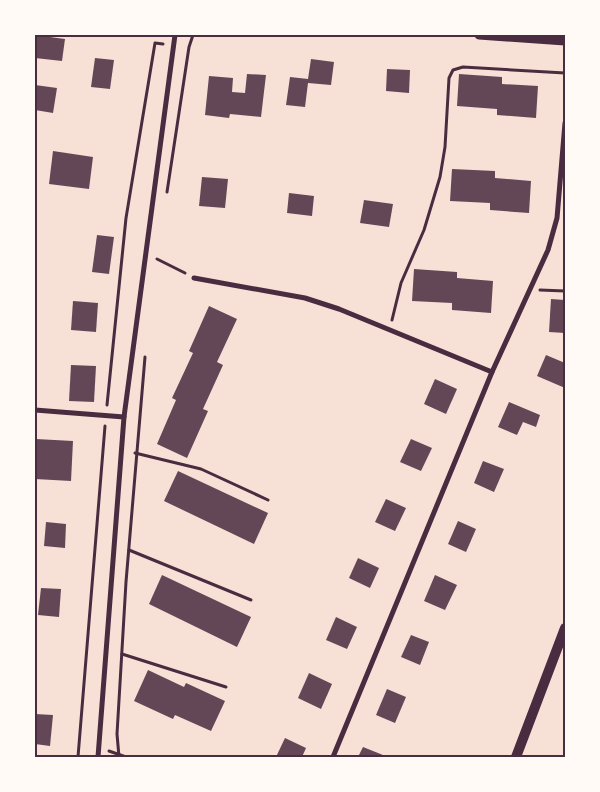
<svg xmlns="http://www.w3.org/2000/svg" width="600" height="792" font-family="Lora,serif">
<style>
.building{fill:#644757}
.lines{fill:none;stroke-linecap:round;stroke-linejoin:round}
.path{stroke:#4a2c40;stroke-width:3}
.minor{stroke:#4a2c40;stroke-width:5}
.tertiary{stroke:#4a2c40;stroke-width:9}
.secondary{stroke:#4a2c40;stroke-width:10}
.neatline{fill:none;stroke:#4a2c40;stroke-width:2}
</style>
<rect width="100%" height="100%" fill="#f7e1d7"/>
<g class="building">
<path d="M 35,35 L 65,39 L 62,61 L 35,58 Z"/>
<path d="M 95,58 L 114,60 L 110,89 L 91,87 Z"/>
<path d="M 311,59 L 334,62 L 331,85 L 308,83 L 305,107 L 286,105 L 290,77 L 308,79 Z"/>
<path d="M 387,69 L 410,70 L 409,93 L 386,91 Z"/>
<path d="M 247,74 L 266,75 L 261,117 L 230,114 L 229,118 L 205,115 L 209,76 L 233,78 L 232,92 L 245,93 Z"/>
<path d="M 459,74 L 502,77 L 502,84 L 538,86 L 536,118 L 497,115 L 497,109 L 457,106 Z"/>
<path d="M 35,85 L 57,88 L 53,113 L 35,110 Z"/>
<path d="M 53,151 L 93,157 L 89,189 L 49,184 Z"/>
<path d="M 452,169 L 495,171 L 495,178 L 531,181 L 529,213 L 490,210 L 490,203 L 450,201 Z"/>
<path d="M 202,177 L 228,179 L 225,208 L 199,206 Z"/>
<path d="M 289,193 L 314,196 L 312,216 L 287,213 Z"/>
<path d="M 364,200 L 393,204 L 389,227 L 360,223 Z"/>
<path d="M 97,235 L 114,237 L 109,274 L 92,272 Z"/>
<path d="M 414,269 L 457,272 L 457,278 L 493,281 L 491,313 L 452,310 L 452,303 L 412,301 Z"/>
<path d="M 551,299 L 565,300 L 565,333 L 549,332 Z"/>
<path d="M 73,301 L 98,303 L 96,332 L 71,330 Z"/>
<path d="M 209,306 L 237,319 L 217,362 L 223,365 L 203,409 L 208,411 L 187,458 L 157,444 L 176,400 L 172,398 L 193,353 L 189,351 Z"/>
<path d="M 546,355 L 565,363 L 565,388 L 537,376 Z"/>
<path d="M 71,365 L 96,366 L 94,402 L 69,401 Z"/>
<path d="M 435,379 L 457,389 L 446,414 L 424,404 Z"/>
<path d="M 509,402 L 540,415 L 536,427 L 523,422 L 517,435 L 498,427 Z"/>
<path d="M 36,439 L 73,441 L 71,481 L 35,479 Z"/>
<path d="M 411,439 L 432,448 L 421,471 L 400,462 Z"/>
<path d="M 483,461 L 504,469 L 494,492 L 474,483 Z"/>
<path d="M 178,471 L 268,513 L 254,544 L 164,501 Z"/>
<path d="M 386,499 L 406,508 L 395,531 L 375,522 Z"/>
<path d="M 458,521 L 476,529 L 466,552 L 448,544 Z"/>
<path d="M 46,522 L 66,524 L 65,548 L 44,546 Z"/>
<path d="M 358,558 L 379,568 L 370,588 L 349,578 Z"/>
<path d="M 162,575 L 251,617 L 237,647 L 149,604 Z"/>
<path d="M 435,575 L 457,585 L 445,610 L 424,601 Z"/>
<path d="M 41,588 L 61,589 L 59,617 L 38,615 Z"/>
<path d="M 336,617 L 357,627 L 347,649 L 326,640 Z"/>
<path d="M 411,635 L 429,642 L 420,665 L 401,657 Z"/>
<path d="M 148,670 L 184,687 L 186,683 L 225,701 L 211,731 L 175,715 L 173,719 L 134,701 Z"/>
<path d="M 309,673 L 332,684 L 321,709 L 298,698 Z"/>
<path d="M 387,689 L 406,697 L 395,723 L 376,715 Z"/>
<path d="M 35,714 L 53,715 L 50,746 L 35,744 Z"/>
<path d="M 285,738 L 306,748 L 302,757 L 276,757 Z"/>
<path d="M 363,747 L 383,755 L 382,757 L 358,757 Z"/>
</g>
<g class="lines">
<g class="path">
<path d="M 167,192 L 189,47 L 193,35"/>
<path d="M 157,259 L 185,273"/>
<path d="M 540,290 L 565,291"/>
<path d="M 392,320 L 401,283 L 424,230 L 440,177 L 445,147 L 449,78 L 453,70 L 463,67 L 565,73"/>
<path d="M 107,405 L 126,218 L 155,43 L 163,44"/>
<path d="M 135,453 L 201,469 L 268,500"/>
<path d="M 129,550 L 251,600"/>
<path d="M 122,654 L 226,687"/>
<path d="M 109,751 L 126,757"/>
<path d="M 78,757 L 105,426"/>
<path d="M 119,757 L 117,734 L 126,582 L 145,357"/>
</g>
<g class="minor">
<path d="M 194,278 L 305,298 L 339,309 L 492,372"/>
<path d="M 35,410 L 124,417"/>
<path d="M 98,757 L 124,417 L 175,35"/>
<path d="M 333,757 L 492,372 L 548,250 L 557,218 L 565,123"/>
</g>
<path class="tertiary" d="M 479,35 L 565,41"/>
<path class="secondary" d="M 516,757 L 565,628"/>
</g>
<rect width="600" height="792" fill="none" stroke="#fffaf5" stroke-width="72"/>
<rect x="36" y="36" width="528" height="720" class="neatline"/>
</svg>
